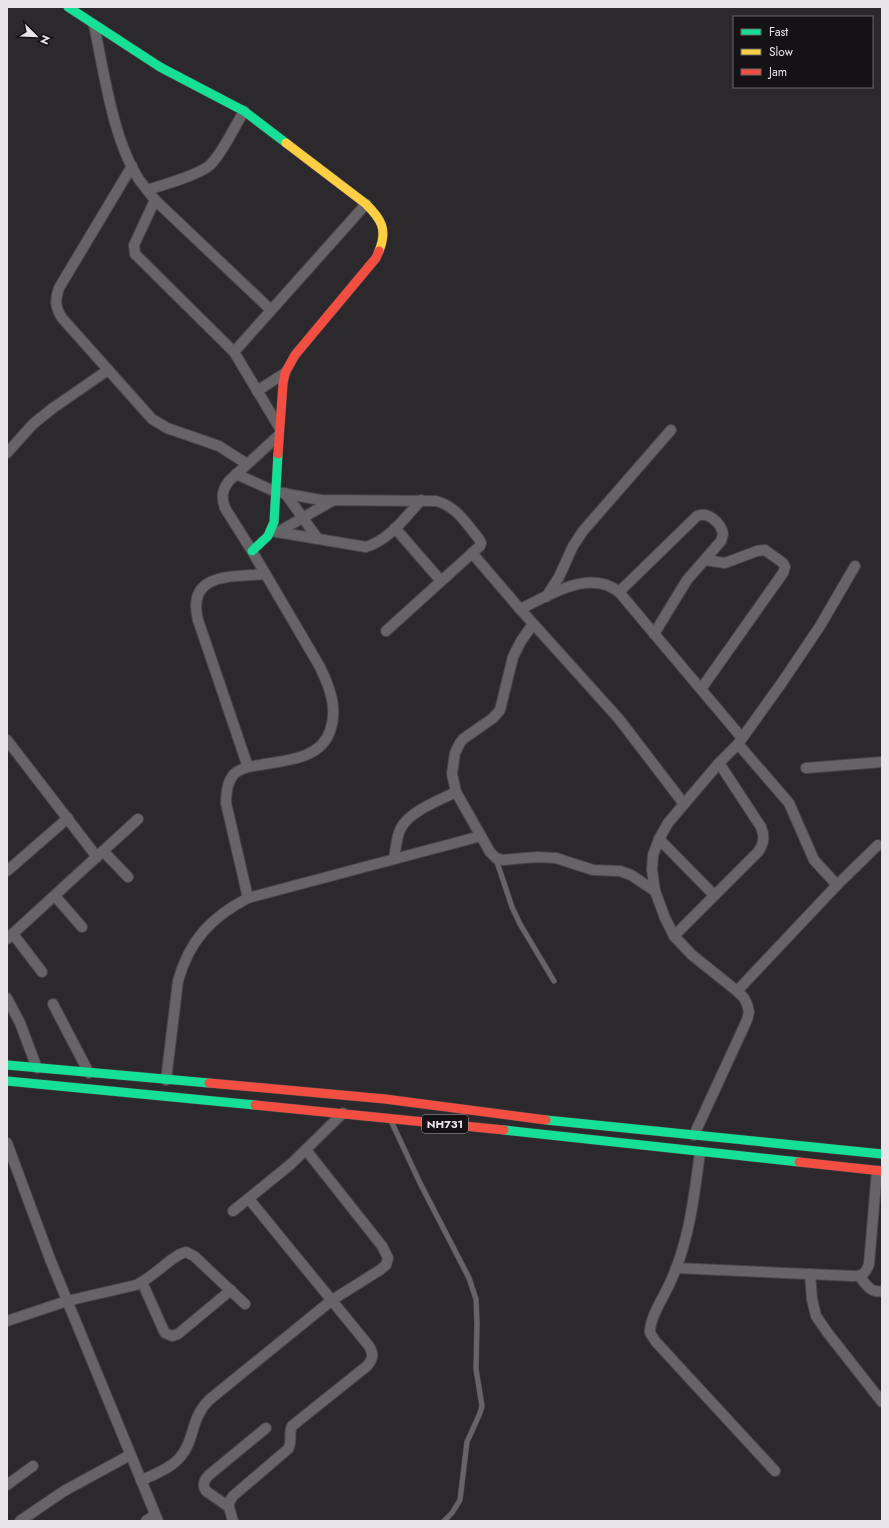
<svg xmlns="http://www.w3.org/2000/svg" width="889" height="1528" font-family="Jost,sans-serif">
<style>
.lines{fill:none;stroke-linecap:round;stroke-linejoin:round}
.lane-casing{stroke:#474547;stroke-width:6}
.street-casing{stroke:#474547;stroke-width:12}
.fast-casing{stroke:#474547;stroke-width:10}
.slow-casing{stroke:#474547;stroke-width:10}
.jam-casing{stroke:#474547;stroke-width:10}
.lane{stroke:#666467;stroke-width:5}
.street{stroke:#666467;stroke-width:10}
.fast{stroke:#16e098;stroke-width:9}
.slow{stroke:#ffcf43;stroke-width:9}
.jam{stroke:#f24e42;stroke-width:9}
.labels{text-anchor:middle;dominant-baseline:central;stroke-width:3.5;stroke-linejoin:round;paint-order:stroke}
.shield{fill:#141215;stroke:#a8a6a9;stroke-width:1}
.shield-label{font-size:11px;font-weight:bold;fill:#e8e5e9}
</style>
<rect width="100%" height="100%" fill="#2c292d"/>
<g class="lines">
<g class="lane-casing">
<g id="lane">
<path d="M 496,859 L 512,907 L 520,924 L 554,981"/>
<path d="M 392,1123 L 420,1183 L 469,1278 L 476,1299 L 477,1323 L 476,1369 L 482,1406 L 480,1413 L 467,1442 L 460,1500 L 452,1513 L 444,1521"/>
</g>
</g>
<g class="street-casing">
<g id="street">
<path d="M 94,25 C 104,72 113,141 140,181 C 145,187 150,194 155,200 L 271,310"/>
<path d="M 132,166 L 59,288 C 55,300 55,307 62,318 L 152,419 L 167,428 L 219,446 L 247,464"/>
<path d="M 147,190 C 163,185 199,175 210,165 C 222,154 235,126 244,111"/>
<path d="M 155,200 L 134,245 L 135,254 L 234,352 L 279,427"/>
<path d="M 234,352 L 366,204"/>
<path d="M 257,391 L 285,373"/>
<path d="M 7,453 L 33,424 L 53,408 L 108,370"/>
<path d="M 236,474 L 276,492 L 321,500 L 436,501 C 456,506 466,523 479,539 L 481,543 L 480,546 L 386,631"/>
<path d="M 285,493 L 318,539"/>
<path d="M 395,528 L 441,581"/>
<path d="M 271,531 L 366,547 C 389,540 405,518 421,500"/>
<path d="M 278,532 L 332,501"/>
<path d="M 472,553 L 520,609 L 619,719 L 684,804"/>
<path d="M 619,592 L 697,516 C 708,511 721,523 723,534 L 721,541 L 687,580 L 654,634"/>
<path d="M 546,597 L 559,577 L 573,546 L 583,531 L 671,430"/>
<path d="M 520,609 C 549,596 589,568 619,592 L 742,738"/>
<path d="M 533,624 L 521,641 L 513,657 L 500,710 L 493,718 L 463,739 L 460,743 L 455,753 L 452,774 L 456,792 L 490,852 L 496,858 L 503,860 L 537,857 L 556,858 L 593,870 L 620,871 L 631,875 L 655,891"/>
<path d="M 701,689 L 783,573 L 785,567 L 783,563 L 765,550 L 757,551 L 725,563 L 705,560"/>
<path d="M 7,740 L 97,857"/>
<path d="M 738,744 L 789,803 L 814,860 L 837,885"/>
<path d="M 248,767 L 198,620 C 186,572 232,577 265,574"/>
<path d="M 806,768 L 882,762"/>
<path d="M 659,839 L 714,895"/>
<path d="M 103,851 L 128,877"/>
<path d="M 394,859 C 396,849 396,837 401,828 C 409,812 439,800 456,792"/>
<path d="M 7,871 L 68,818"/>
<path d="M 55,896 L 82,927"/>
<path d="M 248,898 L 226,803 C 226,793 227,782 234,774 C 241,768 251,766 260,765 C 285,760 320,760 330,731 C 338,708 330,688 320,667 L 252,551 L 225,508 C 221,497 222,490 229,481 L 278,436"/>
<path d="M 13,934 L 42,972"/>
<path d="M 674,936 L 758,852 C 764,843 765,837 761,827 L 719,763"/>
<path d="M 7,939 L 138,819"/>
<path d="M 737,991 L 837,885 L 878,845"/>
<path d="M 7,998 L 20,1023 L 37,1068"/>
<path d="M 53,1004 L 89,1073"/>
<path d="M 166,1080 L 178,981 C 189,941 211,917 248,898 L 481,836"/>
<path d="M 694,1135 L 747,1020 L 749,1012 L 747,1004 L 744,998 L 737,991 L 692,955 L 674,936 L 665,918 L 655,891 L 652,870 L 653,855 L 659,839 L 668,823 L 719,763 L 738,744 L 783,681 L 820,626 L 855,566"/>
<path d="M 7,1143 L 50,1259 L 158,1521"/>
<path d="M 700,1152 C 694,1198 689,1243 669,1285 C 663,1298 649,1319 650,1333 L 656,1342 L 775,1471"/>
<path d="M 233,1211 L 291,1164 L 343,1113"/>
<path d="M 676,1268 L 853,1276 C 863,1276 866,1273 869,1264 L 877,1171"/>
<path d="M 810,1274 L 812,1299 L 816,1316 L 827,1332 L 882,1402"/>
<path d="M 859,1276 C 865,1283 871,1294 882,1291"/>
<path d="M 142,1282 L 163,1329 L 165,1333 L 172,1336 L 178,1334 L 231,1290"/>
<path d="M 7,1321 L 67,1301 L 136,1285 C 153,1278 172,1255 186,1252 L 194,1256 L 245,1304"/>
<path d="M 141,1481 C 154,1474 172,1468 181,1456 C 195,1440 190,1419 209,1400 L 332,1300 L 380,1270 L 386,1265 L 388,1258 L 382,1246 L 306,1150"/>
<path d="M 7,1485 L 33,1466"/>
<path d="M 229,1507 L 206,1491 C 202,1485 204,1480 209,1475 L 266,1428"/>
<path d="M 20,1521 L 64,1491 L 130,1455"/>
<path d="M 146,1521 L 155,1515"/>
<path d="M 233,1521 L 228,1504 L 233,1496 L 288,1449 C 293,1441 288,1434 292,1426 L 367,1366 C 373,1359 374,1354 369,1346 L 249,1199"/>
</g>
</g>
<g class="fast-casing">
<g id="fast">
<path d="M 68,7 L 160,67 L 244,111 L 286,143"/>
<path d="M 252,551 L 268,536 L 274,522 L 278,454"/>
<path d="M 7,1065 L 209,1083"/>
<path d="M 7,1081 L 255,1105"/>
<path d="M 546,1120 L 882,1154"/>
<path d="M 504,1130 L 799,1162"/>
</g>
</g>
<g class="slow-casing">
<path id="slow" d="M 286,143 L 366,204 C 381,219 388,229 379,251"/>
</g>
<g class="jam-casing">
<g id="jam">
<path d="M 278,454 L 283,384 L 285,373 L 295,355 L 376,258 L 379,251"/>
<path d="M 209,1083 L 385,1099 L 546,1120"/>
<path d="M 255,1105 L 504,1130"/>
<path d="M 799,1162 L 882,1171"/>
</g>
</g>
<use href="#lane" class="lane"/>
<use href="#street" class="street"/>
<use href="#fast" class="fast"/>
<use href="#slow" class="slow"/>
<use href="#jam" class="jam"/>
</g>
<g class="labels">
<rect class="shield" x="422" y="1115" width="46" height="18" rx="3"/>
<g class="shield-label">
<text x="445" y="1124">NH731</text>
</g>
</g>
<rect width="889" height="1528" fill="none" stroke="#e8e5e9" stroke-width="16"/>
<rect x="733" y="16" width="140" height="72" fill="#141215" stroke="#69666a"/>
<rect x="741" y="29" width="20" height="6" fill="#16e098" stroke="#69666a"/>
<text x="769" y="36" font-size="12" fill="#e8e5e9">Fast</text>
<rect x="741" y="49" width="20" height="6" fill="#ffcf43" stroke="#69666a"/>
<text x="769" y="56" font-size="12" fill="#e8e5e9">Slow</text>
<rect x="741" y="69" width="20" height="6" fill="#f24e42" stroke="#69666a"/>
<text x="769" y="76" font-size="12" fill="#e8e5e9">Jam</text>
<g transform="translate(36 36) rotate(113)" stroke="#141215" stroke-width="3" paint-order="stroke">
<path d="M0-3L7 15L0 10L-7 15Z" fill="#e8e5e9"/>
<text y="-6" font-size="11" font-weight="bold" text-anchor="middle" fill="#e8e5e9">N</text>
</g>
</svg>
